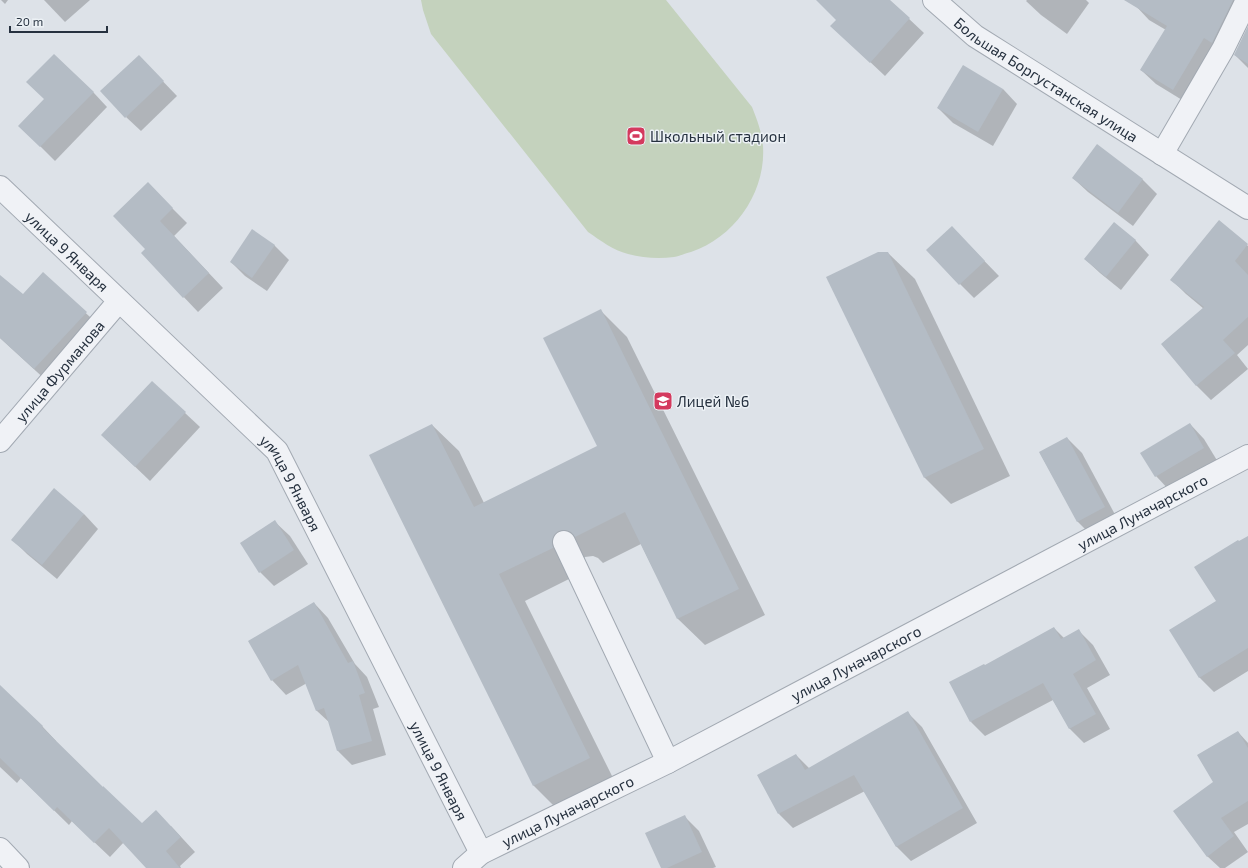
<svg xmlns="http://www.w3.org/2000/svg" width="1248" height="868" font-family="'Exo 2',sans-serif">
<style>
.green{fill:#c4d2bd}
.shadow{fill:#0003}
.building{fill:#b4bcc5}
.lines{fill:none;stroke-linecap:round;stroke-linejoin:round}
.minor-casing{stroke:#a2a9b2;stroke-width:24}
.minor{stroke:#f0f2f6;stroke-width:22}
.labels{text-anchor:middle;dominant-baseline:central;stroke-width:3;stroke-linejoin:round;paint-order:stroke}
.street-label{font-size:15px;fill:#26313f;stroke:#ecf1f5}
.poi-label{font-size:15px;fill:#26313f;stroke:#ecf1f5;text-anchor:start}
</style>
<rect width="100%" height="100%" fill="#dde2e8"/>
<path class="green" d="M 421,0 L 666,0 L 752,107 C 757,120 762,132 763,146 C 766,192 735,237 691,252 C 686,253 680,256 674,257 C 659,259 643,258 628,254 C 613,250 601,241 588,232 L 431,34 L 423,10 Z"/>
<g class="shadow">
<path d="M 1,0 L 8,0 L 5,4 Z"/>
<path d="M 44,0 L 90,0 L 65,22 Z"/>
<path d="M 818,0 L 889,0 L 924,33 L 885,76 L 832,26 L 838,20 Z"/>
<path d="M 1027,0 L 1086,0 L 1089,3 L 1067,34 L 1041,15 L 1026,1 Z"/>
<path d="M 1138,0 L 1248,0 L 1187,103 L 1156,84 L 1141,70 L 1166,30 L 1149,20 L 1135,5 Z"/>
<path d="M 1248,32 L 1248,68 L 1235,55 Z"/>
<path d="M 153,71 L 177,96 L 141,131 L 126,117 Z"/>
<path d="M 1003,89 L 1017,104 L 993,146 L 953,123 L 938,108 Z"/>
<path d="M 93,92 L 107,107 L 55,161 L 34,140 L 45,99 Z"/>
<path d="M 1097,146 L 1143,180 L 1157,194 L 1133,226 L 1088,192 L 1073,178 Z"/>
<path d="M 162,198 L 187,223 L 174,236 L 223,288 L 198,312 L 142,253 L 147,249 Z"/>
<path d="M 1219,222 L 1248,246 L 1248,345 L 1237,355 L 1248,369 L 1211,400 L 1196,385 L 1204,309 L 1186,294 L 1172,280 Z"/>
<path d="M 1135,240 L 1149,255 L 1121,290 L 1100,273 L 1085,259 Z"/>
<path d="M 966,242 L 999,276 L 974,298 L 960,284 Z"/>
<path d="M 274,245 L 289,260 L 267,291 L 245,276 L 231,262 Z"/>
<path d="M 888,253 L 915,279 L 1010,476 L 951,504 L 925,478 Z"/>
<path d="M 43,274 L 101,327 L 49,383 L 0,338 L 0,276 L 23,296 Z"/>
<path d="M 601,311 L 627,337 L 765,615 L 705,645 L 678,619 L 641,544 L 603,563 L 598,558 L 593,556 L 585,557 L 580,562 L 579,574 L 525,601 L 616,784 L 560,812 L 534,786 L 432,425 L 459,451 L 484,503 L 598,447 Z"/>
<path d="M 152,382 L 200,427 L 150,481 L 102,435 Z"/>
<path d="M 1190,424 L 1204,439 L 1218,462 L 1170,491 L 1156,476 Z"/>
<path d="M 1067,438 L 1082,453 L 1119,522 L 1092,536 L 1078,522 L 1040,453 Z"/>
<path d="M 84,514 L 98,529 L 57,579 L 27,554 L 13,540 Z"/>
<path d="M 275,522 L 290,536 L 308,564 L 274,586 L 260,572 Z"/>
<path d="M 1248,537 L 1248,671 L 1214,692 L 1200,678 L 1171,631 L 1217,602 L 1239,542 Z"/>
<path d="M 314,603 L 328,618 L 355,664 L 367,677 L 379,707 L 373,709 L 386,755 L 352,765 L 338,751 L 330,723 L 317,711 L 307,683 L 286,695 L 272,680 Z"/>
<path d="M 1054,628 L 1065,639 L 1079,631 L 1093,645 L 1110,675 L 1087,688 L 1110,729 L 1084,743 L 1070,729 L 1053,700 L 985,736 L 971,722 L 985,666 Z"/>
<path d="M 0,692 L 42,726 L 56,741 L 56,742 L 103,788 L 142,824 L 171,826 L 195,852 L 180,866 L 181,868 L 148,868 L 124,842 L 110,857 L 72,821 L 69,825 L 21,778 L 17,783 L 0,767 Z"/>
<path d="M 908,713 L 922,727 L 977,823 L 911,861 L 896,846 L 865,791 L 793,828 L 779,814 L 796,755 L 810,769 Z"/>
<path d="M 1238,732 L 1248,743 L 1248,824 L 1234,832 L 1248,852 L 1225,868 L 1220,868 L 1207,856 L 1214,782 Z"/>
<path d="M 684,816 L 699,831 L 716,867 L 713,868 L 662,868 Z"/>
</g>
<g class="building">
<path d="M 816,0 L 890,0 L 910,18 L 870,63 L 830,26 L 836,20 Z"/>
<path d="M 1124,0 L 1233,0 L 1212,43 L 1204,38 L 1173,90 L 1140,70 L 1167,26 Z"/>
<path d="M 1248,26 L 1248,64 L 1234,55 Z"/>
<path d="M 54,54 L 94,92 L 40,147 L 18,126 L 44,99 L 26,82 Z"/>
<path d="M 139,55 L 164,81 L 125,118 L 100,91 Z"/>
<path d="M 963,65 L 1003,89 L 978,132 L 937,108 Z"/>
<path d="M 1097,144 L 1143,179 L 1118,213 L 1072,178 Z"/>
<path d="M 148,182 L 173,208 L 160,221 L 209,273 L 183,298 L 141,253 L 145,249 L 113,216 Z"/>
<path d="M 1219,220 L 1248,244 L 1235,261 L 1248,275 L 1248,317 L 1223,340 L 1235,353 L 1196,386 L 1161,344 L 1204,307 L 1170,280 Z"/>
<path d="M 1114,222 L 1136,240 L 1106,277 L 1084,259 Z"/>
<path d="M 952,226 L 985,261 L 959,285 L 926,250 Z"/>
<path d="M 252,229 L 275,245 L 252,278 L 230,262 Z"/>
<path d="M 878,252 L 888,252 L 984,449 L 924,478 L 826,277 Z"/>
<path d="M 43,272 L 87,312 L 34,369 L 0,338 L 0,275 L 23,294 Z"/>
<path d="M 601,309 L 739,589 L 677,619 L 625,512 L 575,537 L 571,532 L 565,530 L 558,531 L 554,535 L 552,541 L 553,548 L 499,574 L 590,758 L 533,786 L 369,455 L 432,424 L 474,507 L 597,446 L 543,338 Z"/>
<path d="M 152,381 L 186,412 L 135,467 L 101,435 Z"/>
<path d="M 1190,423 L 1204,448 L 1155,477 L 1140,453 Z"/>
<path d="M 1067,437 L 1105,507 L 1077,522 L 1039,452 Z"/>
<path d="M 54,488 L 84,514 L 42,565 L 11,540 Z"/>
<path d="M 275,520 L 294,550 L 259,573 L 240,543 Z"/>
<path d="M 1248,536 L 1248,648 L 1199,678 L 1169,630 L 1216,601 L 1194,567 L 1238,540 L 1239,541 Z"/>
<path d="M 314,602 L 348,663 L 353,661 L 365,693 L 359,695 L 372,741 L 337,751 L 324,708 L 316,711 L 298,665 L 271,681 L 248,641 Z"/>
<path d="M 1054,627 L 1061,639 L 1079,629 L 1096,660 L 1073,674 L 1096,714 L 1069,729 L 1043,683 L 970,722 L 949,682 L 984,664 L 985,665 Z"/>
<path d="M 0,685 L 43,726 L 42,727 L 103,787 L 103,786 L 142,823 L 156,810 L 181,837 L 166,851 L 180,868 L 146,868 L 109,828 L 94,843 L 57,807 L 54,811 L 0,758 Z"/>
<path d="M 908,711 L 963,808 L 896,847 L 854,775 L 778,814 L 757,775 L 796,754 L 805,770 Z"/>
<path d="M 1238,731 L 1248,748 L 1248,801 L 1221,818 L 1234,836 L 1207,857 L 1173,811 L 1213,782 L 1197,755 Z"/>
<path d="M 685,815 L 702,852 L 667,868 L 661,868 L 645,833 Z"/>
</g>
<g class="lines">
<g class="minor-casing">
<g id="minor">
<path id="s1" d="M 934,0 L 975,36 L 1248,208"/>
<path d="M 1162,154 L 1223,49 L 1247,0"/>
<path id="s2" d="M 0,187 L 277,451 L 481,853"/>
<path id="s3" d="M 0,441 L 119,301"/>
<path d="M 564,542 L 668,762"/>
<path d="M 0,849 L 18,868"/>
<path id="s4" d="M 464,868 L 481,853 L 668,762 L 1248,456"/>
</g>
</g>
<use href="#minor" class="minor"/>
</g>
<defs>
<g id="stadium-square" transform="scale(1)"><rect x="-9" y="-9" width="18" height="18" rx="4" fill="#d43a5e" stroke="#ecf1f5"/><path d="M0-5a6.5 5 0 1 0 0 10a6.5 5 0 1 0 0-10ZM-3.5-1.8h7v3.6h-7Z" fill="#fff"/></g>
<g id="school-square" transform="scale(1)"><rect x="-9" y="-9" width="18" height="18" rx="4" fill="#d43a5e" stroke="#ecf1f5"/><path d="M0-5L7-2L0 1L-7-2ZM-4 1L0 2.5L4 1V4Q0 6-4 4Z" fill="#fff"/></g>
</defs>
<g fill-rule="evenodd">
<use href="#stadium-square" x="636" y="136"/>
<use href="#school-square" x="663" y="401"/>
</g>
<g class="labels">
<g class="street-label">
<text stroke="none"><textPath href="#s1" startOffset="138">Большая Боргустанская улица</textPath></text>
<text stroke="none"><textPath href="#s2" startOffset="93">улица 9 Января</textPath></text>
<text stroke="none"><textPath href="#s3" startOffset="92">улица Фурманова</textPath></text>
<text stroke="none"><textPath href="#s2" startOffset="417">улица 9 Января</textPath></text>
<text stroke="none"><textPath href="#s4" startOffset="767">улица Луначарского</textPath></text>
<text stroke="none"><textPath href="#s4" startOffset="443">улица Луначарского</textPath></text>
<text stroke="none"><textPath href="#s2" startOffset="741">улица 9 Января</textPath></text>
<text stroke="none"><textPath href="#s4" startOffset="119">улица Луначарского</textPath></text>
</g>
<g class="poi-label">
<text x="650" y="136">Школьный стадион</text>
<text x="677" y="401">Лицей №6</text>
</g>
</g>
<path d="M10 26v6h97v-6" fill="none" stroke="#26313f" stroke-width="2"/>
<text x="16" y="26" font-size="12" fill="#26313f" stroke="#ecf1f5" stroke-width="3" paint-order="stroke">20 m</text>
</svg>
